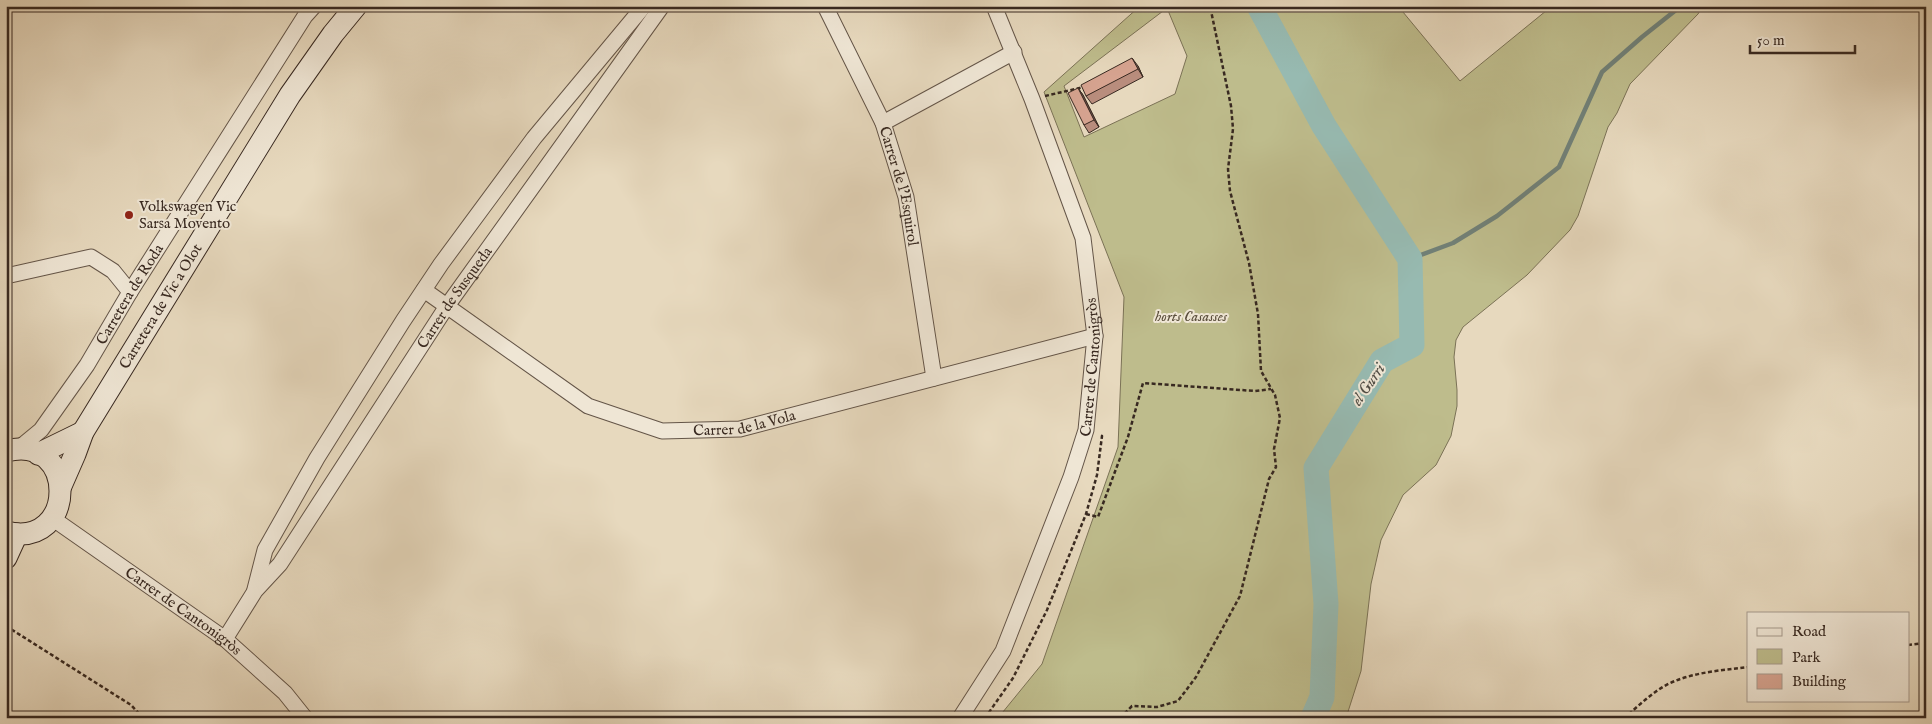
<svg xmlns="http://www.w3.org/2000/svg" width="1932" height="724" font-family="'IM FELL English',serif">
<style>
.green{fill:#bebc8c;stroke:#7b7256;fill-rule:evenodd}
.lines{fill:none;stroke-linecap:round;stroke-linejoin:round}
.stream{stroke:#718077;stroke-width:4.5}
.river{stroke:#97bab1;stroke-width:25}
.street-casing{stroke:#645548;stroke-width:17}
.secondary-casing{stroke:#382921;stroke-width:23}
.path{stroke:#382921;stroke-width:2.5;stroke-dasharray:4 2.5;stroke-linecap:butt}
.street{stroke:#efe6d5;stroke-width:15}
.secondary{stroke:#efe6d5;stroke-width:21}
.wall{fill:#b98d7d;stroke:#382921}
.shaded-wall{fill:#967366;stroke:#382921}
.building{fill:#d7a491;stroke:#382921}
.poi-dot{fill:#8f2418;stroke:#efe6d5;stroke-width:2}
.labels{text-anchor:middle;dominant-baseline:central;stroke-width:4;stroke-linejoin:round;paint-order:stroke}
.street-label{font-size:15px;fill:#382921;stroke:#efe6d5}
.poi-label{font-size:15px;fill:#382921;stroke:#efe6d5;text-anchor:start}
.park-label{font-size:15px;font-style:italic;fill:#5a4e3c;stroke:#efe6d5}
.water-label{font-size:16px;font-style:italic;fill:#504d45;stroke:#efe6d5}
</style>
<rect width="100%" height="100%" fill="#e7d9be"/>
<filter id="stains"><feTurbulence type="fractalNoise" baseFrequency=".004" numOctaves="4"/><feColorMatrix values="0 0 0 0 .2 0 0 0 0 .09 0 0 0 0 .02 0 0 0 .5 -.17"/></filter>
<radialGradient id="worn" r=".72"><stop offset=".6" stop-color="#630" stop-opacity="0"/><stop offset="1" stop-color="#630" stop-opacity=".3"/></radialGradient>
<path class="green" d="M 1140,6 L 1398,6 L 1460,81 L 1552,6 L 1703,6 L 1698,14 L 1630,84 L 1617,113 L 1608,127 L 1578,216 L 1570,230 L 1527,275 L 1463,327 L 1456,340 L 1454,357 L 1457,390 L 1457,406 L 1451,436 L 1436,465 L 1403,495 L 1381,540 L 1371,584 L 1361,671 L 1346,718 L 998,718 L 1042,664 L 1118,447 L 1124,297 L 1044,92 ZM 1167,8 L 1187,56 L 1175,94 L 1084,137 L 1064,86 Z"/>
<g class="lines">
<path class="stream" d="M 1410,259 L 1453,243 L 1497,216 L 1559,167 L 1602,72 L 1642,37 L 1681,6"/>
<path class="river" d="M 1259,6 L 1324,126 L 1410,259 L 1412,345 L 1382,361 L 1316,468 L 1326,604 L 1322,697 L 1313,718"/>
<g class="street-casing">
<g id="street">
<path id="s1" d="M 825,6 L 883,123 L 906,197 L 934,378"/>
<path d="M 883,123 L 1014,52"/>
<path d="M 6,276 L 91,257 L 113,271 L 130,292"/>
<path id="s2" d="M 424,290 L 588,406 L 662,431 L 740,429 L 1095,336"/>
<path id="s3" d="M 18,449 L 41,430 L 87,365 L 130,292 L 305,16 L 314,6"/>
<path id="s4" d="M 52,518 L 225,639 L 285,693 L 305,718"/>
<path d="M 255,589 L 265,550 L 317,458 L 403,321 L 441,264 L 534,138 L 644,6"/>
<path id="s5" d="M 225,639 L 255,591 L 280,564 L 447,306 L 662,6"/>
<path id="s6" d="M 960,718 L 1003,651 L 1071,477 L 1086,430 L 1095,336 L 1083,238 L 1032,99 L 994,6"/>
</g>
</g>
<g class="secondary-casing">
<g id="secondary">
<path d="M 6,451 C 78,432 78,550 6,532"/>
<path d="M 38,454 L 83,432"/>
<path id="s7" d="M 61,486 L 75,454 L 83,432 L 290,95 L 333,34 L 356,6"/>
<path d="M 6,558 L 17,534"/>
</g>
</g>
<g class="path">
<path d="M 1045,96 L 1084,87"/>
<path d="M 1086,514 L 1098,517 L 1128,437 L 1143,383 L 1255,391 L 1271,389"/>
<path d="M 6,626 L 131,705 L 143,718"/>
<path d="M 1908,645 L 1926,643"/>
<path d="M 985,718 L 1013,678 L 1047,610 L 1086,514 L 1097,475 L 1102,436 L 1099,435"/>
<path d="M 1120,718 L 1132,706 L 1157,707 L 1178,701 L 1196,677 L 1240,596 L 1269,479 L 1276,467 L 1274,449 L 1280,418 L 1275,395 L 1261,371 L 1258,314 L 1249,263 L 1230,191 L 1228,169 L 1233,129 L 1231,106 L 1210,6"/>
<path d="M 1624,718 C 1640,705 1656,688 1675,681 C 1697,672 1724,670 1748,667"/>
</g>
<use href="#street" class="street"/>
<use href="#secondary" class="secondary"/>
</g>
<g class="wall">
<path d="M 1138,66 L 1143,77 L 1092,104 L 1086,96 Z"/>
<path d="M 1078,88 L 1083,95 L 1099,127 L 1089,133 L 1084,125 Z"/>
</g>
<g class="shaded-wall">
<path d="M 1132,58 L 1138,66 L 1143,77 L 1138,69 Z"/>
<path d="M 1078,88 L 1083,95 L 1099,127 L 1094,120 Z"/>
</g>
<g class="building">
<path d="M 1132,58 L 1138,69 L 1086,96 L 1081,85 Z"/>
<path d="M 1078,88 L 1094,120 L 1084,125 L 1068,93 Z"/>
</g>
<circle class="poi-dot" cx="129" cy="215" r="5"/>
<g class="labels">
<g class="street-label">
<text stroke="none"><textPath href="#s1" startOffset="196">Carrer de l'Esquirol</textPath></text>
<text stroke="none"><textPath href="#s3" startOffset="192">Carretera de Roda</textPath></text>
<text stroke="none"><textPath href="#s5" startOffset="412">Carrer de Susqueda</textPath></text>
<text stroke="none"><textPath href="#s7" startOffset="206">Carretera de Vic a Olot</textPath></text>
<text stroke="none"><textPath href="#s6" startOffset="379">Carrer de Cantonigròs</textPath></text>
<text stroke="none"><textPath href="#s2" startOffset="362">Carrer de la Vola</textPath></text>
<text stroke="none"><textPath href="#s4" startOffset="161">Carrer de Cantonigròs</textPath></text>
</g>
<g class="poi-label">
<text x="139" y="206">Volkswagen Vic<tspan x="139" dy="17">Sarsa Movento</tspan></text>
</g>
<g class="park-label">
<text x="1191" y="316">horts Casasses</text>
</g>
<g class="water-label">
<text transform="translate(1369 385) rotate(-56)">el Gurri</text>
</g>
</g>
<rect width="1932" height="724" fill="none" stroke="#e7d9be" stroke-width="25"/>
<rect x="8" y="8" width="1917" height="709" fill="none" stroke="#382921" stroke-width="2.5"/>
<rect x="12" y="12" width="1907" height="699" fill="none" stroke="#382921"/>
<rect x="1747" y="612" width="162" height="90" fill="#efe6d5" stroke="#a69a8d"/>
<rect x="1757" y="628" width="25" height="8" fill="#efe6d5" stroke="#a69a8d"/>
<text x="1792" y="636" font-size="15" fill="#382921">Road</text>
<rect x="1757" y="649" width="25" height="15" fill="#bebc8c" stroke="#a69a8d"/>
<text x="1792" y="662" font-size="15" fill="#382921">Park</text>
<rect x="1757" y="674" width="25" height="15" fill="#d7a491" stroke="#a69a8d"/>
<text x="1792" y="686" font-size="15" fill="#382921">Building</text>
<path d="M1750 45v8h105v-8" fill="none" stroke="#382921" stroke-width="2.5"/>
<text x="1757" y="45" font-size="15" fill="#382921" stroke="#efe6d5" stroke-width="4" paint-order="stroke">50 m</text>
<rect width="100%" height="100%" filter="url(#stains)"/>
<rect width="100%" height="100%" fill="url(#worn)"/>
</svg>
